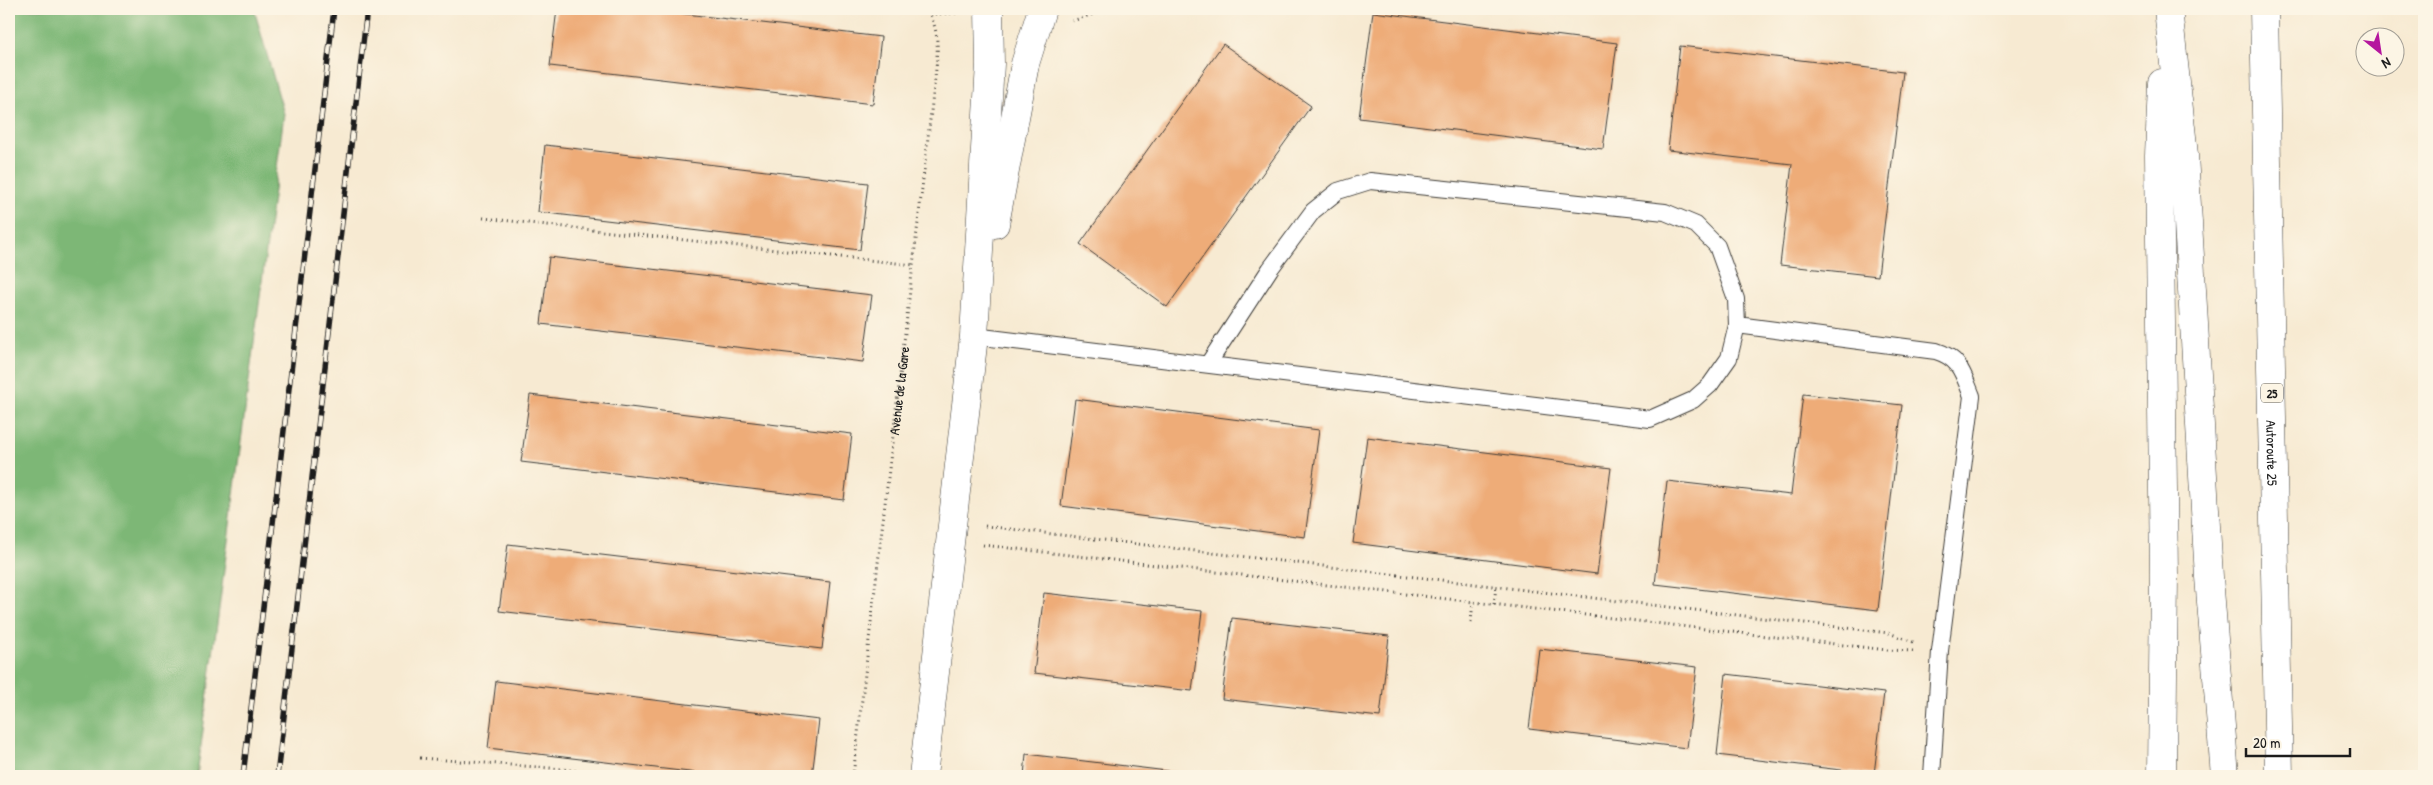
<svg xmlns="http://www.w3.org/2000/svg" width="2433" height="785" font-family="'Patrick Hand',sans-serif">
<style>
.forest{fill:#7db776;stroke:#4c6a49}
.building{fill:#eeac78}
.lines{fill:none;stroke-linecap:round;stroke-linejoin:round}
.service-casing{stroke:#3d3b37;stroke-width:18}
.tertiary-casing{stroke:#3d3b37;stroke-width:29}
.motorway-casing{stroke:#3d3b37;stroke-width:29}
.path{stroke:#3d3b37;stroke-width:3;stroke-dasharray:1 4;stroke-linecap:butt}
.service{stroke:#fff;stroke-width:16}
.tertiary{stroke:#fff;stroke-width:28}
.motorway{stroke:#fff;stroke-width:28}
.rail-casing{stroke:#1c1c1c;stroke-width:5.5}
.rail{stroke:#fcf5e5;stroke-width:4;stroke-dasharray:11;stroke-linecap:butt}
.labels{text-anchor:middle;dominant-baseline:central;stroke-width:5;stroke-linejoin:round;paint-order:stroke}
.shield{fill:#fcf5e5;stroke:#5f5d58;stroke-width:1}
.shield-label{font-size:12px;font-weight:bold;fill:#1c1c1c}
.street-label{font-size:14px;fill:#1c1c1c;stroke:#fcf5e5}
</style>
<rect width="100%" height="100%" fill="#fcf5e5"/>
<filter id="ink" filterUnits="userSpaceOnUse"><feTurbulence type="fractalNoise" baseFrequency=".02" numOctaves="2"/><feDisplacementMap in="SourceGraphic" scale="10" xChannelSelector="R" yChannelSelector="G"/><feConvolveMatrix kernelMatrix="1 2 1 2 8 2 1 2 1" color-interpolation-filters="sRGB"/></filter>
<filter id="wash" filterUnits="userSpaceOnUse"><feTurbulence type="fractalNoise" baseFrequency=".0096" numOctaves="4" result="noise"/><feDisplacementMap in="SourceGraphic" scale="20" xChannelSelector="R" yChannelSelector="G"/><feGaussianBlur stdDeviation="1.12" result="paint"/><feColorMatrix in="noise" values="0 0 0 0 0 0 0 0 0 0 0 0 0 0 0 0 0 1.4 0 .05"/><feComposite in="paint" operator="in"/></filter>
<g filter="url(#wash)">
<rect width="100%" height="100%" fill="#f7ead2"/>
<path class="forest" d="M 9,9 L 254,9 L 284,114 L 197,776 L 9,776 Z"/>
<g id="blocks">
<g class="building">
<path d="M 557,9 L 643,9 L 881,37 L 873,104 L 550,66 Z"/>
<path d="M 1373,12 L 1617,43 L 1603,149 L 1359,118 Z"/>
<path d="M 1223,44 L 1311,106 L 1167,307 L 1080,244 Z"/>
<path d="M 1680,46 L 1903,72 L 1878,276 L 1780,265 L 1792,164 L 1668,150 Z"/>
<path d="M 545,145 L 868,183 L 860,250 L 538,212 Z"/>
<path d="M 549,257 L 872,295 L 863,362 L 541,324 Z"/>
<path d="M 1803,394 L 1902,405 L 1878,610 L 1655,584 L 1667,481 L 1791,495 Z"/>
<path d="M 530,395 L 852,434 L 844,500 L 521,462 Z"/>
<path d="M 1075,399 L 1319,430 L 1305,537 L 1061,506 Z"/>
<path d="M 1367,437 L 1611,468 L 1597,574 L 1353,543 Z"/>
<path d="M 508,544 L 830,582 L 822,649 L 499,611 Z"/>
<path d="M 1044,593 L 1202,611 L 1192,691 L 1034,673 Z"/>
<path d="M 1232,618 L 1389,636 L 1380,717 L 1222,699 Z"/>
<path d="M 1539,649 L 1697,667 L 1687,748 L 1529,729 Z"/>
<path d="M 1726,674 L 1884,693 L 1874,774 L 1717,755 Z"/>
<path d="M 496,681 L 819,720 L 812,776 L 723,776 L 488,748 Z"/>
<path d="M 1026,754 L 1184,773 L 1184,776 L 1024,776 Z"/>
</g>
</g>
</g>
<g filter="url(#ink)">
<use href="#blocks" fill-opacity="0" stroke="#3d3b37" stroke-width="1"/>
<g class="lines">
<g class="service-casing">
<g id="service">
<path d="M 1737,325 L 1936,351 C 1960,358 1963,374 1972,396 L 1940,651 L 1932,776"/>
<path d="M 974,336 L 1650,419 L 1693,400 L 1710,385 L 1729,358 L 1737,325 L 1736,299 L 1717,246 L 1696,225 L 1665,212 L 1370,181 L 1338,191 L 1313,211 L 1270,269 L 1208,364"/>
</g>
</g>
<g class="tertiary-casing">
<g id="tertiary">
<path d="M 995,224 L 1025,64 L 1042,9"/>
<path d="M 923,776 L 974,336 L 990,64 L 989,9"/>
</g>
</g>
<g class="motorway-casing">
<g id="motorway">
<path d="M 2168,9 L 2184,155 L 2209,577 L 2225,776"/>
<path id="s2" d="M 2264,9 L 2279,776"/>
<path d="M 2162,776 L 2164,575 L 2159,155 L 2162,83"/>
</g>
</g>
<g class="path">
<path d="M 930,14 L 957,13"/>
<path d="M 1072,21 L 1109,9"/>
<path d="M 483,218 L 914,265"/>
<path d="M 985,526 L 1889,633 L 1916,643"/>
<path d="M 983,545 L 1887,650 L 1914,651"/>
<path d="M 1494,604 L 1496,587"/>
<path d="M 1471,622 L 1473,602"/>
<path d="M 420,758 L 563,769 L 610,776"/>
<path id="s1" d="M 853,776 L 936,69 C 938,47 939,29 927,9"/>
</g>
<use href="#service" class="service"/>
<use href="#tertiary" class="tertiary"/>
<use href="#motorway" class="motorway"/>
<g class="rail-casing">
<g id="rail">
<path d="M 243,776 L 334,9"/>
<path d="M 277,776 L 367,9"/>
</g>
</g>
<use href="#rail" class="rail"/>
</g>
</g>
<g class="labels">
<rect class="shield" x="2261" y="383.5" width="22" height="19" rx="4"/>
<g class="shield-label">
<text x="2272" y="393">25</text>
</g>
<g class="street-label">
<text stroke="none"><textPath href="#s1" startOffset="388">Avenue de la Gare</textPath></text>
<text stroke="none"><textPath href="#s2" startOffset="444">Autoroute 25</textPath></text>
</g>
</g>
<rect width="2433" height="785" fill="none" stroke="#fcf5e5" stroke-width="30"/>
<g transform="translate(2380 52) rotate(150)"><circle r="24" fill="#fcf5e5" stroke="#a29e95"/>
<path d="M0-4L9 19L0 12L-9 19Z" fill="#b5179e"/>
<text y="-8" font-size="14" font-weight="bold" text-anchor="middle" fill="#1c1c1c">N</text>
</g>
<path d="M2246 748v8h104v-8" fill="none" stroke="#1c1c1c" stroke-width="2.5"/>
<text x="2253" y="748" font-size="15" fill="#1c1c1c" stroke="#fcf5e5" stroke-width="4" paint-order="stroke">20 m</text>
</svg>
